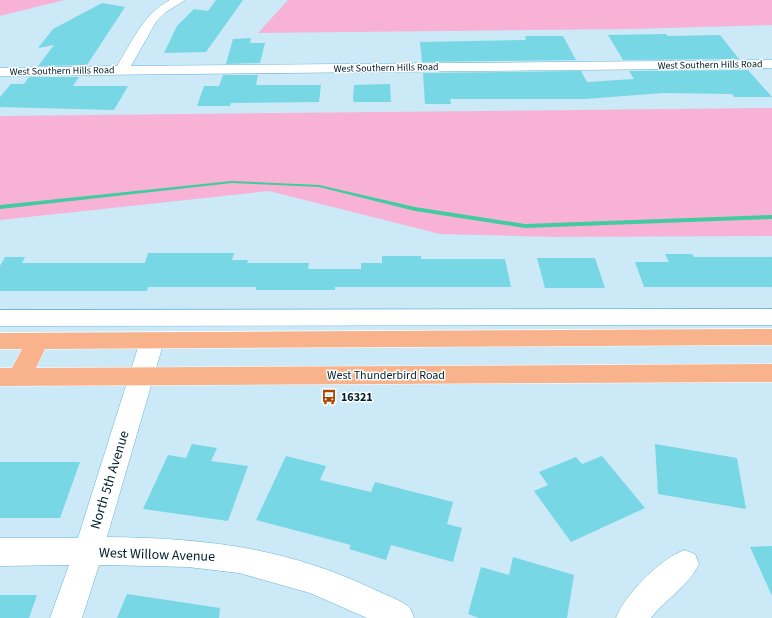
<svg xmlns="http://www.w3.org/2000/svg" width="772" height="618" font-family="'Source Sans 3',sans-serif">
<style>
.green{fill:#f8b2d6}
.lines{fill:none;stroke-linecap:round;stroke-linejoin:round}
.stream{fill:#41cb9f;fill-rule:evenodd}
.building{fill:#78d7e4}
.minor-casing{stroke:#66b5d6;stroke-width:1}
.major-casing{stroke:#fff;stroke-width:1}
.minor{fill:#fff;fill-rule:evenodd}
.major{fill:#f8b38c;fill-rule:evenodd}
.labels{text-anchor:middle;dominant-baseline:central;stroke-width:3;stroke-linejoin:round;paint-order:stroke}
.far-street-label{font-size:10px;fill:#00202d;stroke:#fff}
.street-label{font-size:12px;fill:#00202d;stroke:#fff}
.poi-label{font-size:12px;font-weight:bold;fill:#00202d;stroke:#fff;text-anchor:start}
.near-street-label{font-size:14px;fill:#00202d;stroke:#fff}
</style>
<rect width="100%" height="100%" fill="#cbe9f7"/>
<g class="green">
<path d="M 0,0 L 64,0 L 0,16 Z"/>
<path d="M 288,0 L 772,0 L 772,25 L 631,29 L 258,33 Z"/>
<path d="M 772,108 L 772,236 L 556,237 L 440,234 L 269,191 L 0,220 L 0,116 Z"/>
</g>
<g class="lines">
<path class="stream" d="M 232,181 L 319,185 L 415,207 L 525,224 L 772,215 L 772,219 L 525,228 L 415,211 L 319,187 L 232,183 L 0,209 L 0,205 Z"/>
</g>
<g class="building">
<path d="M 216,0 L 243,0 L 206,52 L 164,53 L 177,26 L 194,9 L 208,11 Z"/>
<path d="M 102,3 L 125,7 L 87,65 L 38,66 L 54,45 L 38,48 L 53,29 Z"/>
<path d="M 666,34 L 668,36 L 720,35 L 739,59 L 623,60 L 608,35 Z"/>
<path d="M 525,36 L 563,36 L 576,60 L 422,62 L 420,42 L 526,40 Z"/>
<path d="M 251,38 L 250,43 L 265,43 L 260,63 L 226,64 L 233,39 Z"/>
<path d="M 748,70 L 772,97 L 734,97 L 732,94 L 663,93 L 585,99 L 450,99 L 451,104 L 425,104 L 423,73 L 581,71 L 587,82 L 634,79 L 629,71 Z"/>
<path d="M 223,75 L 258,75 L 256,85 L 321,85 L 319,102 L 231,103 L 230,106 L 197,106 L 204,86 L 219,86 Z"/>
<path d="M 29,77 L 79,77 L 73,86 L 128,86 L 114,110 L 0,107 L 0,97 L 11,84 L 24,84 Z"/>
<path d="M 390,84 L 391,102 L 354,102 L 353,100 L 354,85 Z"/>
<path d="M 148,253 L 234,253 L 232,260 L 248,260 L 247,263 L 309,263 L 308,269 L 361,269 L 361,263 L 382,263 L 382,256 L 421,256 L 421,259 L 505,259 L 511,287 L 335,287 L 335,290 L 256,290 L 256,287 L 148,287 L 147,291 L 0,291 L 0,266 L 5,257 L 25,257 L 22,263 L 145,263 Z"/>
<path d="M 665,254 L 692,254 L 694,257 L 772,257 L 772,287 L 644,287 L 635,262 L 669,262 Z"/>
<path d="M 595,258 L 605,288 L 545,288 L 537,258 Z"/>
<path d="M 192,444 L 217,448 L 211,461 L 248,466 L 228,521 L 143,509 L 168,455 L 186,458 Z"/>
<path d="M 655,444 L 737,458 L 746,509 L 658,494 Z"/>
<path d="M 286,456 L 326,466 L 320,480 L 371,492 L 375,482 L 453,502 L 447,524 L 462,528 L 453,562 L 391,545 L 386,560 L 349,549 L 351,545 L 256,520 Z"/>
<path d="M 602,456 L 645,508 L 571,542 L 534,491 L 548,485 L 539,472 L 576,457 L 582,464 Z"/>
<path d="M 0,462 L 80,462 L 60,518 L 0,518 Z"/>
<path d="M 772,546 L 772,596 L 750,547 Z"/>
<path d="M 513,557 L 574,575 L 567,618 L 479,618 L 468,614 L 481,567 L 509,575 Z"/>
<path d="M 127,594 L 220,608 L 219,618 L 117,618 Z"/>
<path d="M 0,595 L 37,595 L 29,618 L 0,618 Z"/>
</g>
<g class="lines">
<g class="minor-casing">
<g id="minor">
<path d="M 170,0 L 185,0 L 166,12 L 156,22 L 131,66 L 772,60 L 772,68 L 0,76 L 0,68 L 117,66 C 132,42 143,14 170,0 Z"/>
<path d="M 772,309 L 772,325 L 0,326 L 0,310 Z"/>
<path d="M 152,333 L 160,335 L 164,341 L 107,537 C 202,538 284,547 371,588 C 379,592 403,601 409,607 C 411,609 413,615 414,618 L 367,618 L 310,593 L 239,573 L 188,567 L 108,565 L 99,565 L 82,618 L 50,618 L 69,565 L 0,566 L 0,538 L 78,538 L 140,341 L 144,335 Z"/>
<path d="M 684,550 L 695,554 L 699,564 C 689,585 666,599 651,618 L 616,618 C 626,593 659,560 684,550 Z"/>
</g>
</g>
<g class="major-casing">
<path id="major" d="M 772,329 L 772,345 L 45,349 L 36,368 L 772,364 L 772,382 L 0,386 L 0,368 L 12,368 L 22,349 L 0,349 L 0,333 Z"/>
</g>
<use href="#minor" class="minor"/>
<use href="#major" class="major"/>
</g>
<defs>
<g id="bus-bare" transform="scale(1.2)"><path d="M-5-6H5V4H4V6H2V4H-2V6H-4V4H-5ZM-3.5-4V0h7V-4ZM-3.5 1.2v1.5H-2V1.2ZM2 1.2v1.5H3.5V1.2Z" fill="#a74700" stroke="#fff" stroke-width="2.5" paint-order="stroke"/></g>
</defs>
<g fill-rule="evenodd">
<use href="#bus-bare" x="329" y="397"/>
</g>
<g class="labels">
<g class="far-street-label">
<text transform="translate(710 65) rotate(-1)">West Southern Hills Road</text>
<text transform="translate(386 68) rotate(-1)">West Southern Hills Road</text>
<text transform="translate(62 71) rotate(-1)">West Southern Hills Road</text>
</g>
<g class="street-label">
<text x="386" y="375">West Thunderbird Road</text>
</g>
<g class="poi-label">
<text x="341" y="397">16321</text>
</g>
<g class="near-street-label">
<text transform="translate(110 480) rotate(-73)">North 5th Avenue</text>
<text transform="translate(157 555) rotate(2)">West Willow Avenue</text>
</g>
</g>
</svg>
